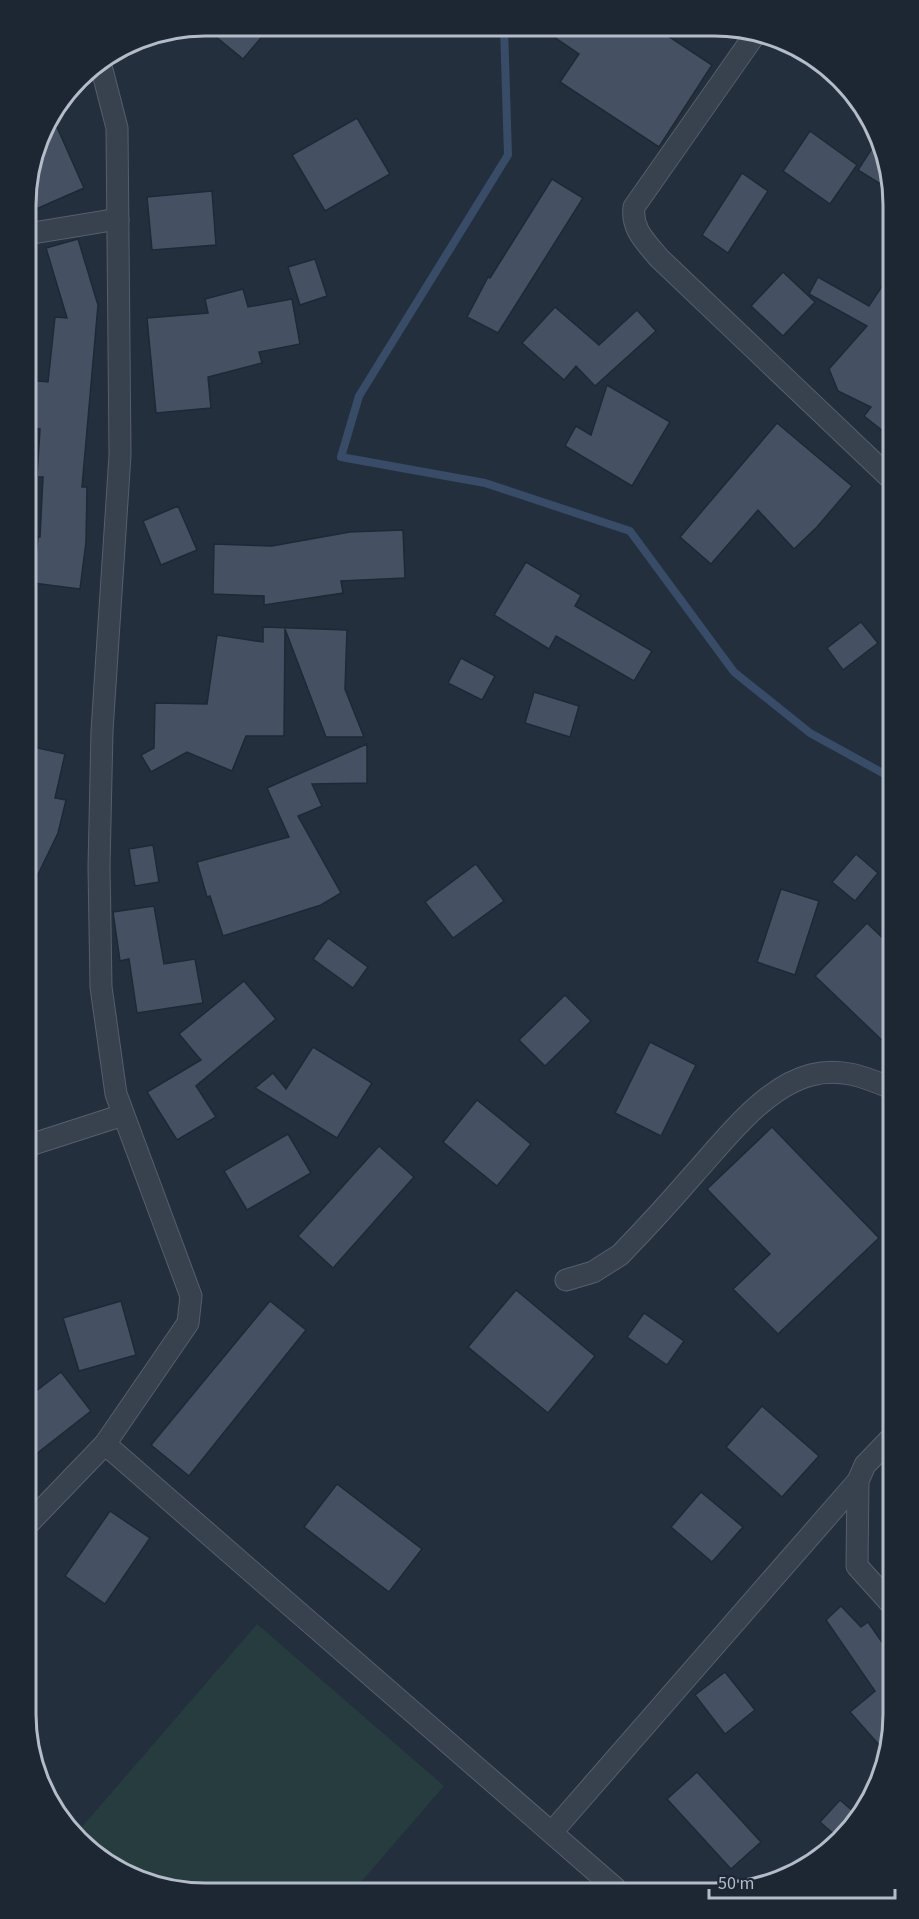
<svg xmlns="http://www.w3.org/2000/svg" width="919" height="1919" font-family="'Source Sans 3',sans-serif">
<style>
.green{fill:#263c3f}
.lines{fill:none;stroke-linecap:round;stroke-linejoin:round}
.stream{stroke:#394c67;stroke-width:8}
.building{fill:#455162;stroke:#1f2835;stroke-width:1.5}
.minor-casing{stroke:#565f6c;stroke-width:23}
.minor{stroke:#38414e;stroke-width:21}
.rim{fill:none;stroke:#b4bcc9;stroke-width:3}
</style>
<rect width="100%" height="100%" fill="#242f3e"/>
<path class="green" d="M 257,1624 L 444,1786 L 355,1889 L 171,1890 L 87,1849 L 75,1835 Z"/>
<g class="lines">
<path class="stream" d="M 504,27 L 508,155 L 359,396 L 341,457 L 485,483 L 630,531 L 734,672 L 810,733 L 890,777"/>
</g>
<g class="building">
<path d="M 203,26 L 271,26 L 243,59 Z"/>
<path d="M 541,28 L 656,28 L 712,65 L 659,147 L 560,82 L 579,54 Z"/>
<path d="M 52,116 L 84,188 L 27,213 L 27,182 L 44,126 Z"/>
<path d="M 357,118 L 390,174 L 325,211 L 292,155 Z"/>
<path d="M 810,131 L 857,165 L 830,204 L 783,171 Z"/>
<path d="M 878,139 L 887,159 L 887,188 L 858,170 Z"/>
<path d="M 742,173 L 768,191 L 728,253 L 702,235 Z"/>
<path d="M 552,179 L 583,198 L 498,333 L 467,317 L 488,277 L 490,278 Z"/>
<path d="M 212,191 L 216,245 L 152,250 L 147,197 Z"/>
<path d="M 78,239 L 98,305 L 82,487 L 87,487 L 86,542 L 80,589 L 33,583 L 38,537 L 40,537 L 43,477 L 37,477 L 40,429 L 28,427 L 28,380 L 48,382 L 55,317 L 67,318 L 46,248 Z"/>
<path d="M 315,259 L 327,296 L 300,305 L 288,267 Z"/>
<path d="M 783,272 L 815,302 L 783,336 L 751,306 Z"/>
<path d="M 818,277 L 869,306 L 888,277 L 888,435 L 864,416 L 871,407 L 838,391 L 829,369 L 867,326 L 809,294 Z"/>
<path d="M 243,289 L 248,307 L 292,299 L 300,344 L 259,352 L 262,363 L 208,377 L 211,408 L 156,413 L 147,318 L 208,313 L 205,299 Z"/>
<path d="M 555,307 L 599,345 L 637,310 L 656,331 L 595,386 L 576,366 L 564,380 L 522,343 Z"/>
<path d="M 607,385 L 670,422 L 632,486 L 565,446 L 576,426 L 591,435 Z"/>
<path d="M 777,423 L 852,486 L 817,527 L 794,549 L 758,510 L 711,564 L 680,537 Z"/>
<path d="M 178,506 L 197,550 L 161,565 L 143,521 Z"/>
<path d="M 403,530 L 405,578 L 341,581 L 343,593 L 264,605 L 264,596 L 213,594 L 214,544 L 272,546 L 350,532 Z"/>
<path d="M 526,562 L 581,595 L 575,606 L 652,651 L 634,681 L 556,636 L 549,649 L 494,615 Z"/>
<path d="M 861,622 L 878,643 L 843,670 L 827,648 Z"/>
<path d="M 263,627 L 347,630 L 345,689 L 364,737 L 326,737 L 285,629 L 284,736 L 246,736 L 232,771 L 187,752 L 151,772 L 141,755 L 154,748 L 155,703 L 207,704 L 217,635 L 263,642 Z"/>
<path d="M 461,658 L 495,676 L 482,700 L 448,683 Z"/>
<path d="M 534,692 L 579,706 L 570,737 L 525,723 Z"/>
<path d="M 367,744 L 367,783 L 312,784 L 322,806 L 298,816 L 341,893 L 321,905 L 223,936 L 210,896 L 207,897 L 197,862 L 289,837 L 267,788 Z"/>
<path d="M 29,746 L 65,754 L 55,798 L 66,800 L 58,833 L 29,893 Z"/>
<path d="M 153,845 L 159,882 L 135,886 L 129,849 Z"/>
<path d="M 856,854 L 878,873 L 855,901 L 832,882 Z"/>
<path d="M 476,864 L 504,901 L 453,938 L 425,902 Z"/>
<path d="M 781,889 L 819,901 L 795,975 L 757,962 Z"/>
<path d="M 154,906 L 164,964 L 195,959 L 203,1003 L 137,1013 L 129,959 L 120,961 L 113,912 Z"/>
<path d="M 867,923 L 890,945 L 891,1049 L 815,976 Z"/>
<path d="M 328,938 L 368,967 L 353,988 L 313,959 Z"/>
<path d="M 244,981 L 276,1019 L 196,1086 L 216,1117 L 177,1140 L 147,1092 L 201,1060 L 179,1034 Z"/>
<path d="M 565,995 L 591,1021 L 545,1066 L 519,1040 Z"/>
<path d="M 650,1042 L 696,1065 L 661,1136 L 615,1113 Z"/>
<path d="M 313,1047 L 372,1083 L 337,1138 L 255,1088 L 273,1073 L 286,1089 Z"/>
<path d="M 477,1100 L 531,1144 L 497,1186 L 443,1142 Z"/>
<path d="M 772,1127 L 879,1238 L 778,1334 L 733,1289 L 770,1254 L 707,1189 Z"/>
<path d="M 288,1134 L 311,1173 L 247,1210 L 224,1171 Z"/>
<path d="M 379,1146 L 414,1177 L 333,1268 L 298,1236 Z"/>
<path d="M 516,1290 L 595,1356 L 548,1413 L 468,1347 Z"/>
<path d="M 121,1301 L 136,1355 L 79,1371 L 63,1318 Z"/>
<path d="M 270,1301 L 306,1330 L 189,1476 L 151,1445 Z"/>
<path d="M 644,1313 L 684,1341 L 667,1365 L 627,1337 Z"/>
<path d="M 61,1372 L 91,1411 L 31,1458 L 31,1395 Z"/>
<path d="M 762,1406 L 819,1456 L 782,1497 L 726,1447 Z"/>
<path d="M 337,1484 L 422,1549 L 389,1592 L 304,1527 Z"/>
<path d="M 701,1492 L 743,1527 L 712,1562 L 671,1527 Z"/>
<path d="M 110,1511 L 150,1538 L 105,1604 L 65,1576 Z"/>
<path d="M 841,1606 L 861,1627 L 868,1622 L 893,1658 L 893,1726 L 887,1754 L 850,1712 L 875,1691 L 826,1620 Z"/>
<path d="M 725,1672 L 755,1710 L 725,1734 L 695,1695 Z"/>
<path d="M 697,1772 L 761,1842 L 731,1869 L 667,1799 Z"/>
<path d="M 840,1800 L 855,1813 L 836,1836 L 820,1822 Z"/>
</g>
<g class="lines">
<g class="minor-casing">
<g id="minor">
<path d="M 756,33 L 634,207 C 631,229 646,242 659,258 L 888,476"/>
<path d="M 100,62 L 117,128 L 120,455 L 102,731 L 99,867 L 101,987 L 116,1094 L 191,1296 L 188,1323 L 105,1444 L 615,1888"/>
<path d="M 27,234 L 118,219"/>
<path d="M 30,1145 L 123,1115"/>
<path d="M 566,1280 L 593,1272 L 620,1255 C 645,1229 670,1202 694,1174 C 725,1140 764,1087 811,1075 C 840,1067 865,1077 891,1088"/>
<path d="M 892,1437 L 865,1465 L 858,1481 L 857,1566 L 893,1606"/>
<path d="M 31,1521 L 105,1444"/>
<path d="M 552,1832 L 858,1481"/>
</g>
</g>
<use href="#minor" class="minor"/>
</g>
<path d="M0 0H919V1919H0ZM205 36H714A169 169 0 0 1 883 205V1714A169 169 0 0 1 714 1883H205A169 169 0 0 1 36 1714V205A169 169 0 0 1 205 36Z" fill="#1d2633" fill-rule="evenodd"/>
<path class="rim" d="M205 36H714A169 169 0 0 1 883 205V1714A169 169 0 0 1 714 1883H205A169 169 0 0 1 36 1714V205A169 169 0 0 1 205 36Z"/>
<path d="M709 1889v9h186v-9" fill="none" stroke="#b4bcc9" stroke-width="3"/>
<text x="718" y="1889" font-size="18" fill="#b4bcc9" stroke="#1d2633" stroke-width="4.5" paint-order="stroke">50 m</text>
</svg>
